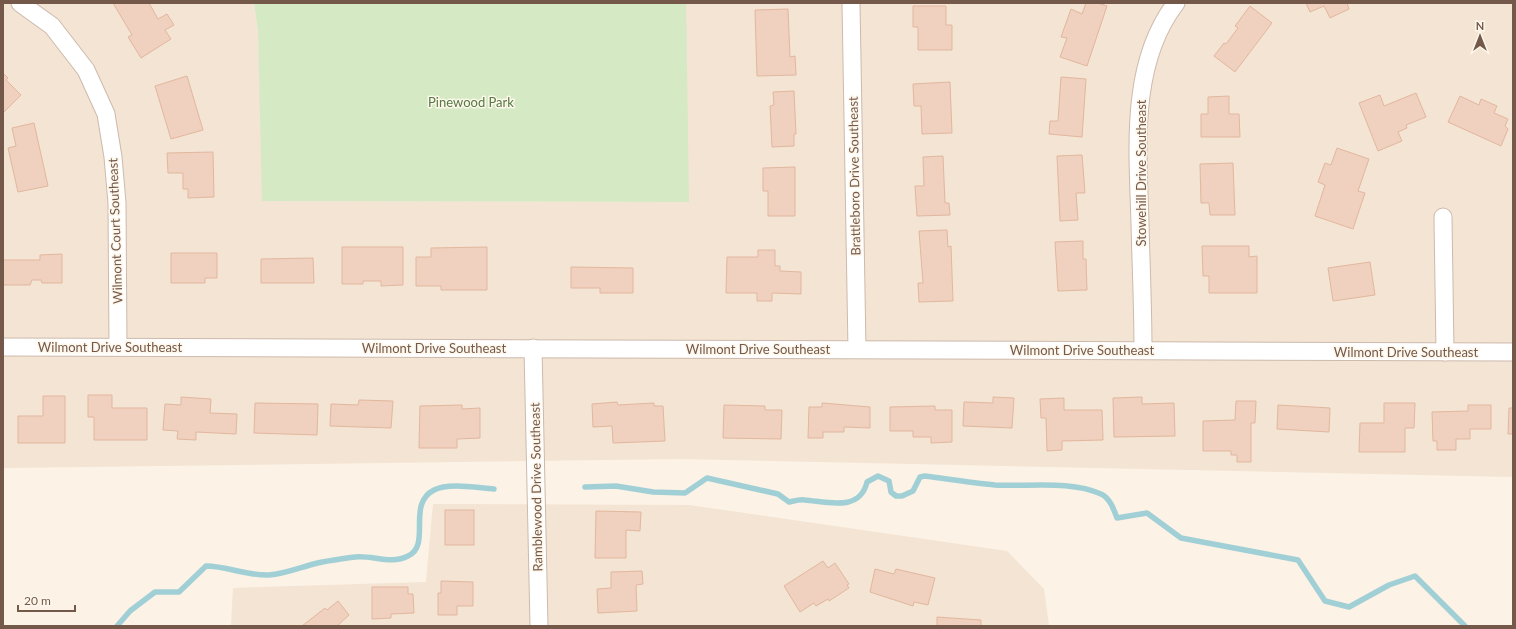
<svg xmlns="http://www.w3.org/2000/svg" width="1516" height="629" font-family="Lato,sans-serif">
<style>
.residential{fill:#f3e4d4}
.green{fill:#d4e9c4}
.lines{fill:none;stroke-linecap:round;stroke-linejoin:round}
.stream{stroke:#a1cfd6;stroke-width:5.5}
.building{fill:#f0d0be;stroke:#e2b79e}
.minor-casing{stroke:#cdbaac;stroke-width:19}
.minor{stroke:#fff;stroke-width:17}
.labels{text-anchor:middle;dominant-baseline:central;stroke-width:3;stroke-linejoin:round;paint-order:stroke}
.park-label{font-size:13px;fill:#547943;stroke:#fef7eb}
.street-label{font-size:13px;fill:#74594b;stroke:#fef7eb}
</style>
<rect width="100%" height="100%" fill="#fcf2e5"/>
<g class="residential">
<path d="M 3,3 L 254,3 L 258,31 L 263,201 L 678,202 L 677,3 L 1513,3 L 1513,477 L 679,459 L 3,468 Z"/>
<path d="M 433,504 L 689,505 L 1007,551 L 1044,589 L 1049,626 L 231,626 L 233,588 L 426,582 Z"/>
</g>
<path class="green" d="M 254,3 L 686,3 L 689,202 L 262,201 L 258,31 Z"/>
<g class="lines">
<g class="stream">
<path d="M 585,487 L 616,486 L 653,492 L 685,493 L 707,478 L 778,494 L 789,502 C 794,501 800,499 805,500 C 828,502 860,512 867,482 L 878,476 L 889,481 L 891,492 L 896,496 L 902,496 L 913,491 L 920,477 L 925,476 C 948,479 971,483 995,485 C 1028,487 1070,480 1101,494 C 1110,498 1114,510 1117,518 L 1147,513 L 1181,538 L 1298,560 L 1325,601 L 1349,607 L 1389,585 L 1415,576 L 1465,626"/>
<path d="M 117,626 L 130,611 L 155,592 L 179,592 L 206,566 C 227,566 247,576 269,575 C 283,574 296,569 310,565 C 324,561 340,559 355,557 C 373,555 391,565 408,556 C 432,545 406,504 434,490 C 449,482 478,488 494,489"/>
</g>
</g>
<g class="building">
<path d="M 113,3 L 149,3 L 158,19 L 167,14 L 174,25 L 165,30 L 171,39 L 141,58 L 128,37 L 132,35 Z"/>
<path d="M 1086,3 L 1098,3 L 1107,6 L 1087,66 L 1060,57 L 1067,38 L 1061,37 L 1071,9 L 1082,14 Z"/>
<path d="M 1306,3 L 1347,3 L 1349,9 L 1330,18 L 1324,6 L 1310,12 Z"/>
<path d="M 913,6 L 946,6 L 946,25 L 952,25 L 952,50 L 918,50 L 918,27 L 913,27 Z"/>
<path d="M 1250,6 L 1272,23 L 1235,72 L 1214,56 L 1224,43 L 1226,44 L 1238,28 L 1235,26 Z"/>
<path d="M 788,9 L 790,57 L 795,56 L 796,75 L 757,76 L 755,10 Z"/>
<path d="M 3,73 L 8,78 L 6,80 L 21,95 L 3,113 Z"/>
<path d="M 187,76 L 203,130 L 171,139 L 155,86 Z"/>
<path d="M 1061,77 L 1086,79 L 1082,137 L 1049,134 L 1050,121 L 1058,121 Z"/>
<path d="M 950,82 L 952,133 L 922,134 L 921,106 L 914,106 L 913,84 Z"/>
<path d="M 794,91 L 796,134 L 794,134 L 794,146 L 772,147 L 770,106 L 774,105 L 773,92 Z"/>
<path d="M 1416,93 L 1426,117 L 1406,125 L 1407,128 L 1398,132 L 1402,141 L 1378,151 L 1359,103 L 1380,95 L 1384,106 Z"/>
<path d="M 1229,96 L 1229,114 L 1239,114 L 1240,137 L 1201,137 L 1201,114 L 1208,114 L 1208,97 Z"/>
<path d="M 1460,96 L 1479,105 L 1481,99 L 1497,106 L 1494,113 L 1508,119 L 1505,126 L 1508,129 L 1501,146 L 1448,122 Z"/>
<path d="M 34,123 L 48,186 L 18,192 L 8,148 L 16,146 L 12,128 Z"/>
<path d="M 1337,148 L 1369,159 L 1358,191 L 1365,193 L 1353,229 L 1315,216 L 1325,185 L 1318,182 L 1325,163 L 1331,165 Z"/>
<path d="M 213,152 L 214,197 L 188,198 L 188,189 L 183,189 L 183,173 L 168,173 L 167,153 Z"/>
<path d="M 1082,155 L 1085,193 L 1076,193 L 1078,220 L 1060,221 L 1057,156 Z"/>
<path d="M 943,156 L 945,203 L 949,203 L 950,215 L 917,216 L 915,186 L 924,186 L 923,157 Z"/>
<path d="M 1233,163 L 1235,215 L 1210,215 L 1209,203 L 1201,203 L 1200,164 Z"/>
<path d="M 795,167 L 795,216 L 768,216 L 768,191 L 763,191 L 763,168 Z"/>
<path d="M 947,230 L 948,247 L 951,246 L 953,301 L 919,302 L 918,283 L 923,283 L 919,231 Z"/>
<path d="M 1083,241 L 1083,259 L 1086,259 L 1087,290 L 1058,291 L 1055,242 Z"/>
<path d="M 1202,246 L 1249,246 L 1249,257 L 1257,256 L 1257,293 L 1209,293 L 1209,276 L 1203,276 Z"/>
<path d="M 342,247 L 403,247 L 403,285 L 381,286 L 381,281 L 363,281 L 363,284 L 342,284 Z"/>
<path d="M 487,247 L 487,290 L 441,290 L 441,286 L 416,286 L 416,257 L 431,257 L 431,248 Z"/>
<path d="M 758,250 L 775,250 L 775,266 L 780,266 L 780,271 L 801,272 L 801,294 L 772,293 L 772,301 L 757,301 L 757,293 L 726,293 L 727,257 L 758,257 Z"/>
<path d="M 171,253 L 217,253 L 217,278 L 205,278 L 205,283 L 171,283 Z"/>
<path d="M 62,254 L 62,283 L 42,283 L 41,280 L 32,280 L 30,285 L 3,285 L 3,260 L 40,260 L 40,255 Z"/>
<path d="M 313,258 L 314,283 L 261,283 L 261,259 Z"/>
<path d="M 1370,262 L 1375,295 L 1333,301 L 1328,268 Z"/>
<path d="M 571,267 L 633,268 L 633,293 L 600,293 L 600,288 L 571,288 Z"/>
<path d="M 88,395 L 112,395 L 112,408 L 147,408 L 147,440 L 94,440 L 94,417 L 88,417 Z"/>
<path d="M 43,396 L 65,396 L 65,443 L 18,443 L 18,416 L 43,416 Z"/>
<path d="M 181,397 L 211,399 L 210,413 L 237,414 L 236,434 L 196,432 L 196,440 L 177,439 L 178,431 L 163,430 L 165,404 L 181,405 Z"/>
<path d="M 993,397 L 1014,398 L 1012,428 L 963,426 L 964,402 L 993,403 Z"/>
<path d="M 1142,397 L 1142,404 L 1174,403 L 1175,436 L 1114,437 L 1113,398 Z"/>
<path d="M 1064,398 L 1064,410 L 1102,410 L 1103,440 L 1062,441 L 1062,450 L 1047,451 L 1046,418 L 1041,418 L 1040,399 Z"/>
<path d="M 359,400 L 393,401 L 391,428 L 330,426 L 331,404 L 358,405 Z"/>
<path d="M 1236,401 L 1256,401 L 1255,423 L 1251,423 L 1251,462 L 1237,462 L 1237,455 L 1231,455 L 1231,451 L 1203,451 L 1203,421 L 1235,420 Z"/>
<path d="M 617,402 L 618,405 L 654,403 L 654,406 L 663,406 L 665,441 L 613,443 L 612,426 L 593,427 L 592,404 Z"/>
<path d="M 255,403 L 318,404 L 317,435 L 254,433 Z"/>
<path d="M 822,403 L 870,407 L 870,428 L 844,427 L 844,432 L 823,432 L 823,438 L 808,438 L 809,407 L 822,407 Z"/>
<path d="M 1384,403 L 1415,403 L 1414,428 L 1405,428 L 1405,452 L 1359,452 L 1360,423 L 1384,423 Z"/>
<path d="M 462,405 L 462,409 L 480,408 L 480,438 L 457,439 L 457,448 L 419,448 L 420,406 Z"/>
<path d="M 724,405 L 765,406 L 765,410 L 782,410 L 781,439 L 723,438 Z"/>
<path d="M 1278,405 L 1330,408 L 1329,432 L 1277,429 Z"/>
<path d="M 1468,405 L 1491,405 L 1491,429 L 1470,429 L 1470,439 L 1456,439 L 1456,450 L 1437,450 L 1437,441 L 1433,441 L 1432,412 L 1468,411 Z"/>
<path d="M 935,406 L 935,410 L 952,410 L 952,442 L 931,443 L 931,437 L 913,437 L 913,431 L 890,431 L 890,407 Z"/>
<path d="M 1509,408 L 1513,408 L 1513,434 L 1508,434 Z"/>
<rect x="445" y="510" width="29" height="35"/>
<path d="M 596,511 L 641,512 L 640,531 L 626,530 L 626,558 L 595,558 Z"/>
<path d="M 823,561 L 828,568 L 835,563 L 849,584 L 847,585 L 849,588 L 829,601 L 828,599 L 816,606 L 814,603 L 800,612 L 784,586 Z"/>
<path d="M 875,569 L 894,574 L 896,569 L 935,578 L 928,605 L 914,602 L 913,606 L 870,592 Z"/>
<path d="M 642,571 L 643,584 L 636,585 L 637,611 L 598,613 L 597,589 L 611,588 L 611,572 Z"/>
<path d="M 441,581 L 473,582 L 473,606 L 457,606 L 457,615 L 438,615 L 438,593 L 441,593 Z"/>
<path d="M 372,587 L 408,587 L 408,594 L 413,594 L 414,613 L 391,614 L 391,618 L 372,619 Z"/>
<path d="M 338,601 L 349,615 L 337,626 L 302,626 L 325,608 L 327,610 Z"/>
<path d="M 937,617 L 981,620 L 981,626 L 937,626 Z"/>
</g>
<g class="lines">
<g class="minor-casing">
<g id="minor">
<path d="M 20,3 L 52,26 L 86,70 L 106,114 L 113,157 L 117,203 L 118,347"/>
<path d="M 851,3 L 857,349"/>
<path d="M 1443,217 L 1445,352"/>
<path d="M 3,347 L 1513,352"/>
<path d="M 533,348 L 539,626"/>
<path d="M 1143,350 C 1143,308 1141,265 1140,223 C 1138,150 1129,64 1176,3"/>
</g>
</g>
<use href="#minor" class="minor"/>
</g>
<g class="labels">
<g class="park-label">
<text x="471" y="102">Pinewood Park</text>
</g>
<g class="street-label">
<text transform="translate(1141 173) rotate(-90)">Stowehill Drive Southeast</text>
<text transform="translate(854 176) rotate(-91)">Brattleboro Drive Southeast</text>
<text transform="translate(115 231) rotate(-92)">Wilmont Court Southeast</text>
<text x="110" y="347">Wilmont Drive Southeast</text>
<text x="434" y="348">Wilmont Drive Southeast</text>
<text x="758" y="349">Wilmont Drive Southeast</text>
<text x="1082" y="350">Wilmont Drive Southeast</text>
<text x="1406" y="352">Wilmont Drive Southeast</text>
<text transform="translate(536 487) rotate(-91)">Ramblewood Drive Southeast</text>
</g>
</g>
<rect width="1516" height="629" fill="none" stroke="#74594b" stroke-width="8"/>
<g transform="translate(1480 36)" stroke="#fef7eb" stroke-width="3" paint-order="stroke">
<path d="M0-3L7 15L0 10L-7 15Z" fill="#74594b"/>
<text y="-6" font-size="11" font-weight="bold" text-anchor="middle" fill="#74594b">N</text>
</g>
<path d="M18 605v6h57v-6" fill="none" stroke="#74594b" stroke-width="2"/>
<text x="24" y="605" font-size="12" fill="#74594b" stroke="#fef7eb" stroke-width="3" paint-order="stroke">20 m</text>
</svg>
